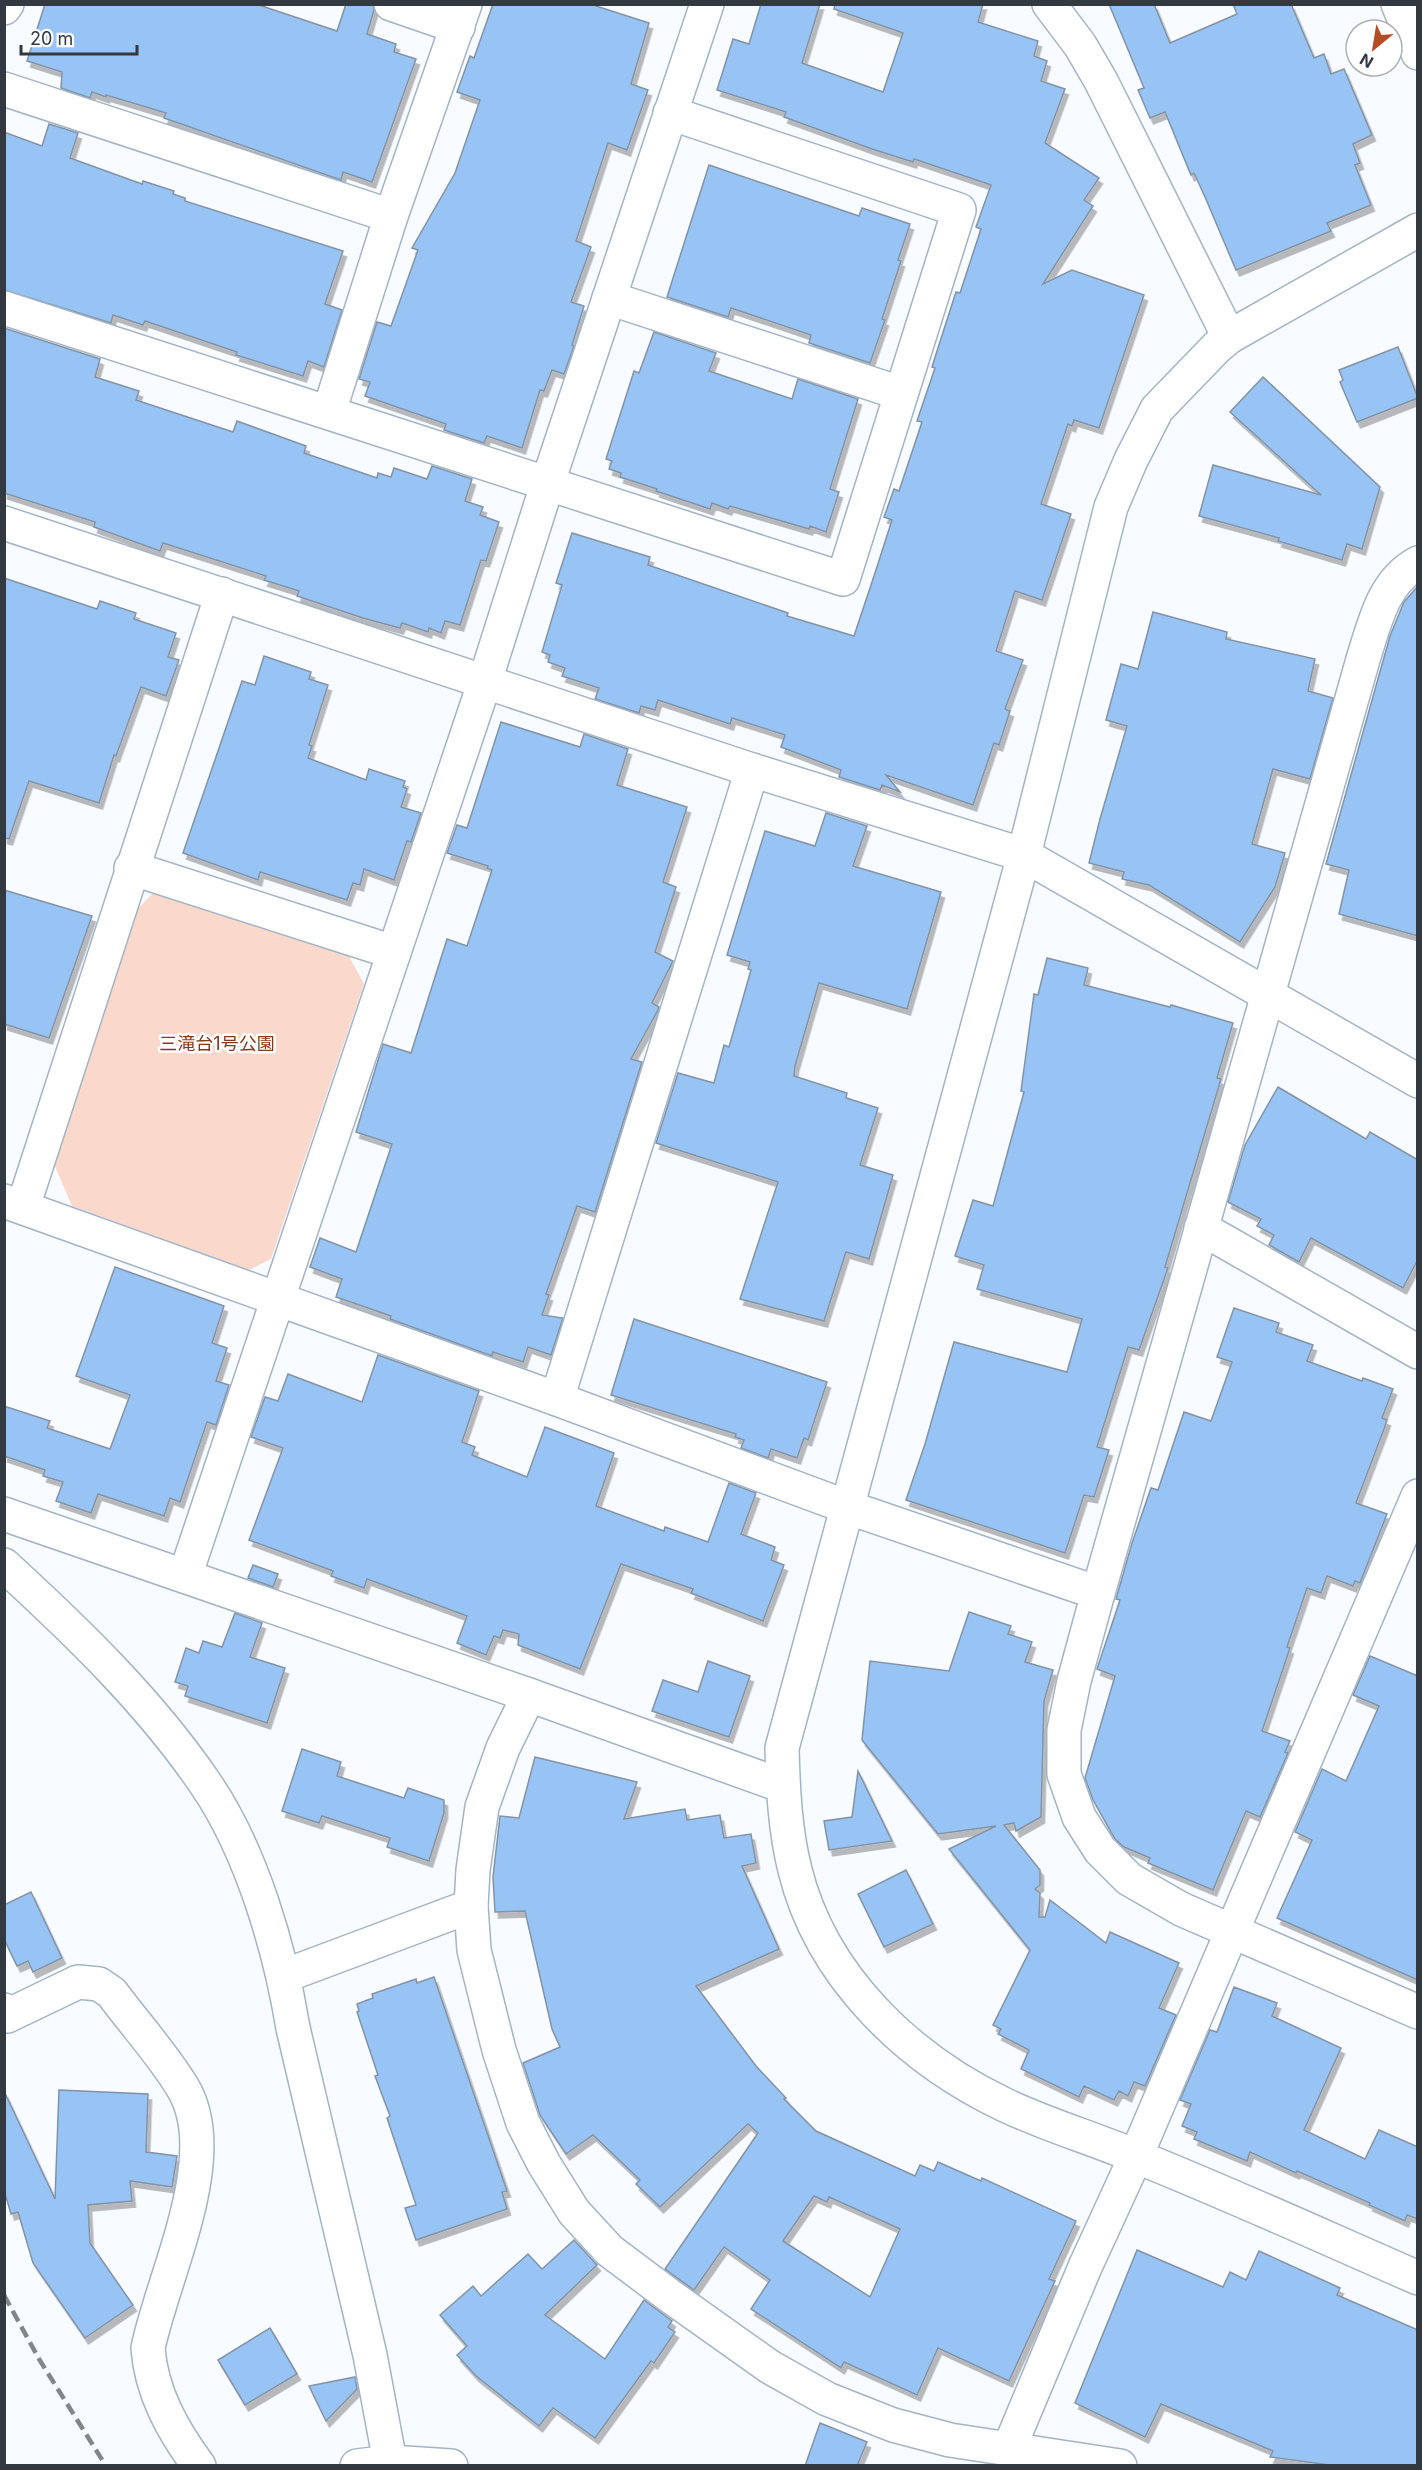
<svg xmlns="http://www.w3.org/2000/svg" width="1422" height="2470" font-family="Inter,'Noto Sans JP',sans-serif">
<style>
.green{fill:#fad8cc}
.building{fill:#97c4f5;stroke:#8393a5;stroke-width:1.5;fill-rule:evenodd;filter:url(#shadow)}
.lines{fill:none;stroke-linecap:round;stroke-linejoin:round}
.street-casing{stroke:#a3b4c6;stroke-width:36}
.secondary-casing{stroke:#a3b4c6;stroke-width:36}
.street{stroke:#fff;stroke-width:33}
.secondary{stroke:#fff;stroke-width:33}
.rail{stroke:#81868c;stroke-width:4.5;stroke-dasharray:12 6;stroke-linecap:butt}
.labels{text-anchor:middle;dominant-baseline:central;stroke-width:5;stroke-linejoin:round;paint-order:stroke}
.park-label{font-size:18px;fill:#86381a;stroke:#fff}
</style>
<defs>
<filter id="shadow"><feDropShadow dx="3.5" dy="6" stdDeviation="0" flood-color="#0004"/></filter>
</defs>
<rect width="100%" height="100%" fill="#f8fbff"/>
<path class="green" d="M 154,892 L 349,956 L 364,984 L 271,1259 L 249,1270 L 72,1206 L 53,1162 L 131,916 Z"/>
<g class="building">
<path d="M 45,4 L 256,4 L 337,31 L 346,4 L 373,4 L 374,10 L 367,34 L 396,44 L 394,52 L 416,59 L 372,182 L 343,172 L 341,180 L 164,118 L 166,113 L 106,95 L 106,97 L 92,92 L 90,98 L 61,88 L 62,72 L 27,61 Z"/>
<path d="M 493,4 L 590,4 L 649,23 L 631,84 L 648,90 L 627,150 L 608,143 L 576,241 L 591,247 L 571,302 L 584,306 L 572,345 L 574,346 L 564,374 L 552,370 L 544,391 L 540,390 L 522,448 L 487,436 L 484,443 L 444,430 L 446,424 L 365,396 L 370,382 L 359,379 L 377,322 L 391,326 L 418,250 L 412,248 L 455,173 L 480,100 L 457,92 L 470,56 L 474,58 Z"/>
<path d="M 761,4 L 820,4 L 802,63 L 883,92 L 903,33 L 834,9 L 835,4 L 983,4 L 978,22 L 1038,41 L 1034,56 L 1047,61 L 1041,81 L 1065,89 L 1045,143 L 1099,178 L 1084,200 L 1093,206 L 1043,284 L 1072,270 L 1144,295 L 1099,428 L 1074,420 L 1072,426 L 1068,424 L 1041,504 L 1071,514 L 1042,600 L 1015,591 L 996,651 L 1023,660 L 1005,709 L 1010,711 L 999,745 L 994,743 L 973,805 L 886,775 L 900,792 L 882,785 L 880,790 L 839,777 L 841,770 L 781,747 L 785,735 L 732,718 L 730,724 L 658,700 L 655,710 L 641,706 L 639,713 L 595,699 L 599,688 L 562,676 L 565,668 L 548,662 L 550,655 L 542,652 L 562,585 L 556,583 L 572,533 L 650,557 L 648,565 L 788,613 L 787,616 L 854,636 L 875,573 L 892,520 L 884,517 L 894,489 L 899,491 L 922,422 L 917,421 L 935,368 L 932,367 L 937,351 L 956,292 L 960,293 L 981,229 L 976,227 L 991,185 L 914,159 L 913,162 L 872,149 L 784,117 L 786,112 L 717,90 L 733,39 L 749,44 Z"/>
<path d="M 1109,4 L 1154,4 L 1170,43 L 1237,14 L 1233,4 L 1291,4 L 1314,58 L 1324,54 L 1331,74 L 1344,69 L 1372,135 L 1353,144 L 1360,163 L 1355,165 L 1371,205 L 1327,223 L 1331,231 L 1236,270 L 1205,197 L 1194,173 L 1191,175 L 1165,112 L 1150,118 L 1138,90 L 1144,88 Z"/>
<path d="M 49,124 L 78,133 L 70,158 L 142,184 L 143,181 L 174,191 L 173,194 L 185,198 L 185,201 L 343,251 L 325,304 L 342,310 L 324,367 L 308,361 L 303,376 L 236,355 L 237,352 L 145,321 L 143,325 L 113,315 L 111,323 L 4,290 L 4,132 L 42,146 Z"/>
<path d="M 709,165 L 859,216 L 862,208 L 910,224 L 898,260 L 901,261 L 882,319 L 885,320 L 870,363 L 809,343 L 811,335 L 731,308 L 728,317 L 667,297 Z"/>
<path d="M 4,328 L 100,359 L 95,377 L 139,391 L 136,400 L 233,432 L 237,421 L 306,446 L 304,453 L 377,478 L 378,473 L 391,477 L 394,468 L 427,479 L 432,466 L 472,479 L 465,501 L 483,507 L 480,515 L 499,522 L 486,561 L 481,560 L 460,625 L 445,621 L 441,633 L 429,628 L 428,632 L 402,623 L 400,628 L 363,618 L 297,596 L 299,591 L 264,580 L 266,576 L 163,543 L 160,551 L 94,527 L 95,522 L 4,493 Z"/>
<path d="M 654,332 L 716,353 L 709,371 L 792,399 L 798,379 L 858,399 L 830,489 L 839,492 L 826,532 L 810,526 L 809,529 L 730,506 L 728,509 L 712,503 L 710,509 L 656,491 L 657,489 L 620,477 L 621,473 L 609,469 L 612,461 L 606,459 L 634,371 L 639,373 Z"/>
<path d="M 1398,347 L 1418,398 L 1357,422 L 1340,382 L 1343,380 L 1339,370 Z"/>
<path d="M 1263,377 L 1380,487 L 1362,549 L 1347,544 L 1342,560 L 1278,541 L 1279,538 L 1199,516 L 1213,465 L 1321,495 L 1230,412 Z"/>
<path d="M 4,578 L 97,609 L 100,601 L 136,613 L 134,619 L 176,633 L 168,657 L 179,660 L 166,696 L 141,687 L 116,756 L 114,755 L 99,803 L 29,781 L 9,839 L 4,838 Z"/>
<path d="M 1418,586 L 1418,936 L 1339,914 L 1349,870 L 1326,864 L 1390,636 L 1404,602 Z"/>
<path d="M 1153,612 L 1227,632 L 1226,639 L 1315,659 L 1308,691 L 1333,698 L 1310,779 L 1273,769 L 1252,844 L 1285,853 L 1275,887 L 1240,942 L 1149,885 L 1122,879 L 1124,872 L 1089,863 L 1100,819 L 1127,726 L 1106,720 L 1121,664 L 1138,669 Z"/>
<path d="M 264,656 L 311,672 L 309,679 L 328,685 L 309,745 L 312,746 L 308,758 L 366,780 L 369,769 L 405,781 L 403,787 L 407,789 L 401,807 L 421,813 L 411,842 L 407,841 L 394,880 L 364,869 L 360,885 L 353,883 L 347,900 L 260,872 L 258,880 L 183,853 L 242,681 L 255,685 Z"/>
<path d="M 501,722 L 580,747 L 584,734 L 628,749 L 617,785 L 687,807 L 663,882 L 676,887 L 655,952 L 673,961 L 652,1003 L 659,1007 L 658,1010 L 631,1059 L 642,1062 L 595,1212 L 577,1206 L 546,1294 L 549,1295 L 542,1315 L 563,1318 L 551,1355 L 528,1347 L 523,1362 L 493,1352 L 492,1356 L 390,1319 L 391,1316 L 336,1297 L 342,1279 L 310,1267 L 320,1238 L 356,1252 L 392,1144 L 356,1132 L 383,1044 L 411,1053 L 447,939 L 467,946 L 492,870 L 487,868 L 488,866 L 447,853 L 457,825 L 467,828 Z"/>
<path d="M 826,813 L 867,826 L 853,866 L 941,892 L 907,1009 L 819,983 L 795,1066 L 794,1076 L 847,1093 L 846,1098 L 878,1108 L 860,1165 L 893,1175 L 869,1259 L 846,1252 L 824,1321 L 740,1299 L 778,1182 L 656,1143 L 678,1073 L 714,1083 L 724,1045 L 729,1047 L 751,970 L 748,969 L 750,962 L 727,955 L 765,831 L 815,846 Z"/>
<path d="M 4,890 L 92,916 L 49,1038 L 4,1024 Z"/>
<path d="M 1047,958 L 1088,968 L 1084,985 L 1170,1007 L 1171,1005 L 1233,1023 L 1217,1078 L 1221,1079 L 1165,1267 L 1168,1268 L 1139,1350 L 1128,1347 L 1097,1447 L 1109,1450 L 1094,1497 L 1084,1495 L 1065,1553 L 906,1500 L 925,1444 L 954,1342 L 1067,1372 L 1082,1319 L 977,1289 L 984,1265 L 955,1256 L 973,1200 L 993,1206 L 1024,1092 L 1021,1091 L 1034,994 L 1038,995 Z"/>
<path d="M 1278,1087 L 1366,1139 L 1370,1132 L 1418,1160 L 1417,1261 L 1403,1288 L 1311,1238 L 1299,1262 L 1269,1245 L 1274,1235 L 1257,1226 L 1261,1219 L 1228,1202 L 1245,1145 Z"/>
<path d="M 115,1267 L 224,1306 L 212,1343 L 227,1348 L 216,1381 L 229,1385 L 216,1425 L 207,1422 L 180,1502 L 170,1498 L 164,1516 L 98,1494 L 91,1513 L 56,1501 L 63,1482 L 43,1476 L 45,1470 L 4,1456 L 4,1406 L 50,1421 L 47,1428 L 110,1449 L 130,1395 L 76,1376 Z"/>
<path d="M 1234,1308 L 1279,1323 L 1276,1332 L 1313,1345 L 1307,1361 L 1362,1381 L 1363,1378 L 1393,1389 L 1382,1418 L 1387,1420 L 1384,1429 L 1356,1503 L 1387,1514 L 1360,1583 L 1355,1581 L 1353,1586 L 1327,1576 L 1321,1593 L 1307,1588 L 1287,1647 L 1290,1648 L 1262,1731 L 1290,1741 L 1285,1752 L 1288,1753 L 1260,1817 L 1246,1811 L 1213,1890 L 1148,1863 L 1150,1858 L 1124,1847 L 1115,1839 L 1093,1800 L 1085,1778 L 1115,1676 L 1097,1669 L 1120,1600 L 1116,1599 L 1132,1543 L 1151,1488 L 1158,1490 L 1184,1412 L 1211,1421 L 1232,1362 L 1217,1357 Z"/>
<path d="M 634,1319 L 827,1382 L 808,1440 L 804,1438 L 797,1458 L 771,1449 L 768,1458 L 741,1448 L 744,1440 L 735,1437 L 736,1434 L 611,1395 Z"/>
<path d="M 378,1355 L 479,1391 L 462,1442 L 475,1447 L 472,1455 L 527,1477 L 545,1427 L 614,1453 L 596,1506 L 664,1531 L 665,1527 L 708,1542 L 729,1483 L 756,1493 L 741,1534 L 775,1547 L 771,1560 L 784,1565 L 763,1621 L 691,1593 L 693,1589 L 621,1564 L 580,1669 L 518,1645 L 519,1634 L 503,1630 L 500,1638 L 494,1636 L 486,1655 L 457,1643 L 467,1616 L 367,1579 L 364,1588 L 331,1576 L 333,1571 L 249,1540 L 283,1448 L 251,1437 L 265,1397 L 278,1401 L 288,1374 L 362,1402 Z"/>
<path d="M 253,1565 L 278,1574 L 273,1587 L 248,1578 Z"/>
<path d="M 969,1612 L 1011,1626 L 1008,1634 L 1032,1642 L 1025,1662 L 1053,1670 L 1044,1701 L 1041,1817 L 1016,1831 L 1014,1823 L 1004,1825 L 1040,1870 L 1040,1885 L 1035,1889 L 1040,1893 L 1039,1917 L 1045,1917 L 1050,1900 L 1106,1943 L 1110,1932 L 1179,1963 L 1159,2008 L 1176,2015 L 1145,2086 L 1134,2082 L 1128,2096 L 1119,2091 L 1114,2100 L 1084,2086 L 1079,2097 L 1021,2069 L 1029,2050 L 998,2034 L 1001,2029 L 993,2025 L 1030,1950 L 949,1849 L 996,1826 L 938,1834 L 862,1740 L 870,1661 L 949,1671 Z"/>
<path d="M 235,1613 L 262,1623 L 250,1657 L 285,1668 L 267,1723 L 185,1696 L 188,1686 L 175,1682 L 186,1648 L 199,1653 L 203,1641 L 222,1647 Z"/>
<path d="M 1370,1656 L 1418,1676 L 1418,1980 L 1277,1918 L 1312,1840 L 1295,1832 L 1322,1769 L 1346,1781 L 1379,1706 L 1353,1695 Z"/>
<path d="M 708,1661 L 750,1676 L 729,1737 L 652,1711 L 663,1680 L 698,1692 Z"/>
<path d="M 302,1749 L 341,1762 L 337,1776 L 404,1798 L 408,1788 L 444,1800 L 444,1813 L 429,1861 L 387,1847 L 390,1838 L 322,1816 L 319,1823 L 282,1811 Z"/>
<path d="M 535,1757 L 637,1782 L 624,1819 L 685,1809 L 687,1820 L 720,1815 L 724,1838 L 751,1834 L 756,1863 L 742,1866 L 779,1949 L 696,1986 L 756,2066 L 786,2098 L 784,2099 L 816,2131 L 915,2176 L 920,2165 L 934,2171 L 938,2162 L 981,2181 L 982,2178 L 1076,2221 L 1049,2279 L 1055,2281 L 1009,2381 L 938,2348 L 917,2395 L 844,2362 L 841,2368 L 751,2309 L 770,2280 L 724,2247 L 694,2290 L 665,2269 L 758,2133 L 748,2124 L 660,2207 L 636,2184 L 640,2180 L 593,2135 L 566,2154 L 540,2115 L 523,2063 L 560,2047 L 552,2029 L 525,1911 L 495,1912 L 493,1877 L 500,1816 L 519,1818 ZM 814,2196 L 827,2202 L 829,2197 L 900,2229 L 870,2297 L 783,2241 Z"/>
<path d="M 858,1771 L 892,1841 L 829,1850 L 824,1821 L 852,1817 Z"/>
<path d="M 906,1870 L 933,1924 L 884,1947 L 858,1894 Z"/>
<path d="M 31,1892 L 62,1958 L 33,1972 L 28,1961 L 17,1966 L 4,1939 L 4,1905 Z"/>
<path d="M 434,1977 L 507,2191 L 502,2192 L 507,2209 L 416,2240 L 405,2208 L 416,2205 L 387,2118 L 390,2116 L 375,2076 L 378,2075 L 357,2012 L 359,2011 L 357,2004 L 373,1998 L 372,1994 L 416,1979 L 417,1983 Z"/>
<path d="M 1234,1987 L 1277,2003 L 1272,2016 L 1341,2048 L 1304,2130 L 1365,2159 L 1379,2130 L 1418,2147 L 1418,2219 L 1407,2215 L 1405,2221 L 1369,2205 L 1370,2203 L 1297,2171 L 1296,2173 L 1250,2152 L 1247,2161 L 1194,2139 L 1197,2132 L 1182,2126 L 1191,2104 L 1180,2100 L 1210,2030 L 1217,2032 Z"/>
<path d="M 59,2090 L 148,2094 L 146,2152 L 177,2156 L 172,2187 L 130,2181 L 132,2201 L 88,2205 L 90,2243 L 133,2305 L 85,2338 L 33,2263 L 18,2212 L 11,2214 L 4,2190 L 4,2091 L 55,2199 Z"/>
<path d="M 574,2240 L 597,2265 L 545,2315 L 605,2359 L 644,2300 L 672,2321 L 668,2327 L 675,2332 L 654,2363 L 651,2361 L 595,2438 L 553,2408 L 539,2426 L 476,2376 L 457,2355 L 467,2346 L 440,2315 L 473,2286 L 481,2296 L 528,2254 L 542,2269 Z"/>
<path d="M 1137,2250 L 1223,2287 L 1230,2272 L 1246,2280 L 1259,2251 L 1340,2288 L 1337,2295 L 1418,2330 L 1418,2466 L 1337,2466 L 1270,2457 L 1273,2451 L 1161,2404 L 1145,2437 L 1075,2403 Z"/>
<path d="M 270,2328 L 297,2374 L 245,2405 L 218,2360 Z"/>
<path d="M 355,2377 L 357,2389 L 326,2421 L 309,2386 Z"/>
<path d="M 820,2423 L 867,2442 L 857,2466 L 805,2466 Z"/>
</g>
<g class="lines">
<g class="street-casing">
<g id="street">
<path d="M 391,4 L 458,27"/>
<path d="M 1049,4 L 1080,45 L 1101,81 L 1229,337"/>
<path d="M 4,89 L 391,216"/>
<path d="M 609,298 L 900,393"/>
<path d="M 4,308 L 843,579 L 959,210 L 670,113"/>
<path d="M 329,412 L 391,216 L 465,4"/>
<path d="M 4,523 L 752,770 L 1024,855"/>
<path d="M 1418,563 C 1383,582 1375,622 1364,656 L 1098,1593 L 1074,1681 L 1064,1730 L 1064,1774 L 1079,1817 L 1100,1850 L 1129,1879 L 1181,1909 L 1418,2012"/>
<path d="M 131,868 L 393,952"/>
<path d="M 4,1201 L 557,1399 L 847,1507 L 1098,1593"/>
<path d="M 23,1207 L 222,594"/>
<path d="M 1201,1228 L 1418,1352"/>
<path d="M 557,1399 L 752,770"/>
<path d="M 185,1576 L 485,681 L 548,482 L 707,4"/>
<path d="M 529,1695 L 503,1748 L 482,1807 L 473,1870 L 471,1906 L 474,1950 L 499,2050 L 523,2123 L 544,2164 L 574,2212 L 610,2251 L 670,2296 L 770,2367 L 827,2399 L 893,2425 L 950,2440 L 1120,2466"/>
<path d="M 284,1976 L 471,1906"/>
<path d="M 4,2010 L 7,2016 L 78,1982 L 99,1984 L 112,1993 C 134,2023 164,2056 183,2088 C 224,2156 163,2275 148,2348 C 151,2392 173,2431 199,2466"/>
<path d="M 1008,2451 L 1085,2267 L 1136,2156 L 1418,1496"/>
</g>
</g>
<g class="secondary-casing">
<g id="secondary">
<path d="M 1398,4 L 1418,53"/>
<path d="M 4,8 L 7,4"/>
<path d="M 1418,230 L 1229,337 L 1217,347 L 1157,409 L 1131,460 L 1111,507 L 1024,855 L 782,1748 C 783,1788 785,1831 795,1870 C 821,1976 908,2059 1005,2105 C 1047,2125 1092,2138 1135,2156 C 1230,2194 1324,2237 1418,2278"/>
<path d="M 1024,855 L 1418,1081"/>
<path d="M 4,1514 L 529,1695 L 783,1786"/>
<path d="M 4,1565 C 77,1632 151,1703 207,1786 C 252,1853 280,1949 293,2028 L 370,2355 L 390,2462"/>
<path d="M 357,2466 L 390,2462 L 451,2466"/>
</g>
</g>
<use href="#street" class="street"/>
<use href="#secondary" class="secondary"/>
<path class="rail" d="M 4,2295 L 39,2359 L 106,2466"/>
</g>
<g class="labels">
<g class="park-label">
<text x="217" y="1043">三滝台1号公園</text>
</g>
</g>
<rect width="1422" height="2470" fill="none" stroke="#323940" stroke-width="12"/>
<g transform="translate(1374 48) rotate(210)"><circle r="28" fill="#ffffff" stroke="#adb0b3" stroke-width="1.5"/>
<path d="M0-4.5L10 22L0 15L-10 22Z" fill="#b44d25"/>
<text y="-9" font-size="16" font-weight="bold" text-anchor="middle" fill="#323940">N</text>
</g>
<path d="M21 45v9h116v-9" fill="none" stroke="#323940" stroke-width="3"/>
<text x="30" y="45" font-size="18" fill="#323940" stroke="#ffffff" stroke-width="4.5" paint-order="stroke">20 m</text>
</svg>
